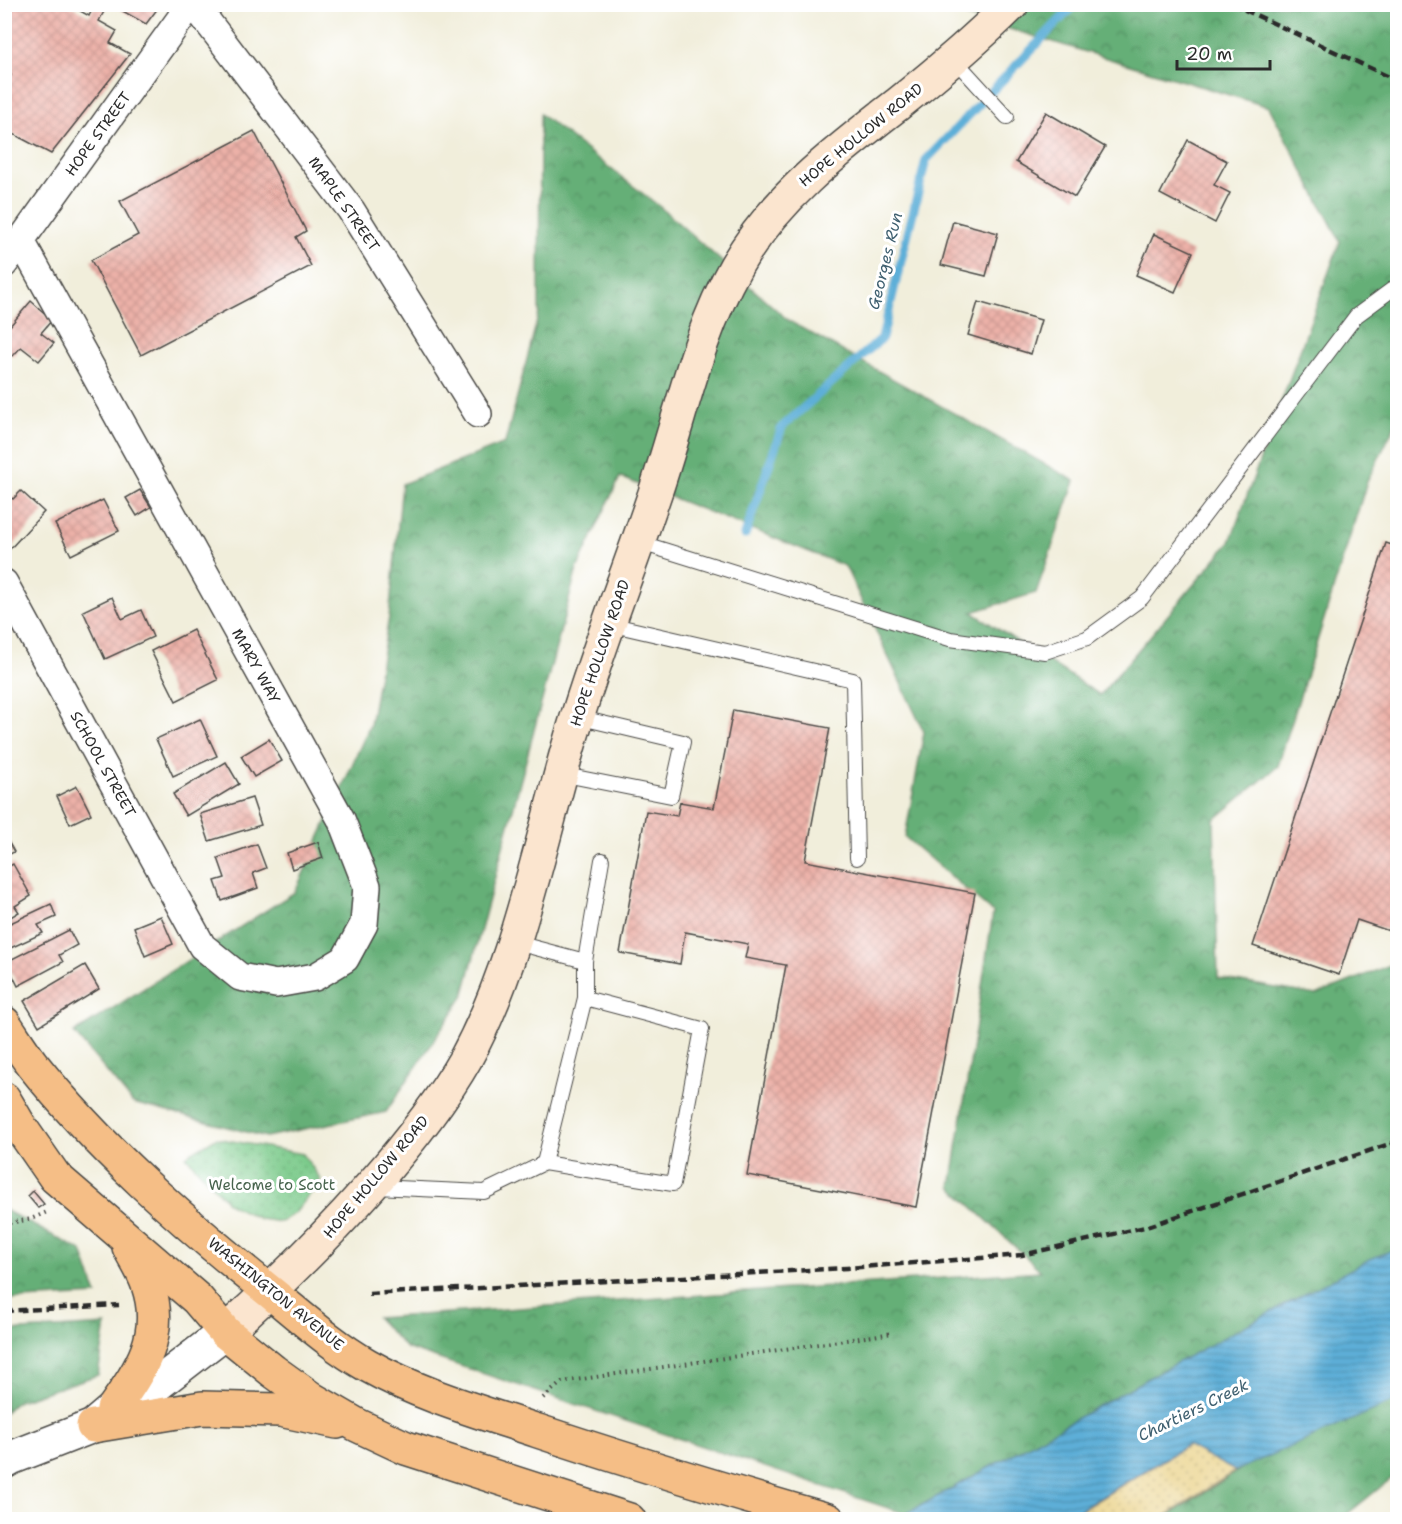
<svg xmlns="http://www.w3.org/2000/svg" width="1402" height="1524" font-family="'Shantell Sans',sans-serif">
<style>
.forest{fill:url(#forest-crowns);stroke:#486d51;stroke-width:1.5}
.sand{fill:url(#sand-dots);stroke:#8c8264;stroke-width:1.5}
.garden{fill:url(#garden-dots);stroke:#547b5b;stroke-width:1.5}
.water{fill:url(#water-rules);stroke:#446d82;stroke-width:1.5}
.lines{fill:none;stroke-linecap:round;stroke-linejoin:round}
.stream{stroke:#5dafd8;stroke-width:9}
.building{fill:url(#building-cross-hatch)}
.service-casing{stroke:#494845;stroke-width:16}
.minor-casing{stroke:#494845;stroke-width:30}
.tertiary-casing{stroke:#494845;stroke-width:36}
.secondary-casing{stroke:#494845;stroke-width:36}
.primary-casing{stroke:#494845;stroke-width:36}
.path{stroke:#494845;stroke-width:4;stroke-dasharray:1.5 4.5;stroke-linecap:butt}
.service{stroke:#fff;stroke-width:14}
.minor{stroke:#fff;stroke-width:27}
.tertiary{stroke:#fff;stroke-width:33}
.secondary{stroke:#fbe5cf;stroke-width:33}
.primary{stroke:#f5be86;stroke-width:33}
.rail{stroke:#2b2b2b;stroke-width:4.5;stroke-dasharray:9 4.5;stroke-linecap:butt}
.labels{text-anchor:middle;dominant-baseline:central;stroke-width:6;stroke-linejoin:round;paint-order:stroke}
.street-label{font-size:15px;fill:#2b2b2b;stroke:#fff}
.park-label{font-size:15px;fill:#47634d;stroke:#fff}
.water-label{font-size:16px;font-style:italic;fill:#3f6070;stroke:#fff}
</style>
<defs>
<pattern id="forest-crowns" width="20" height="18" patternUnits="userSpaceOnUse" patternTransform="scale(1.5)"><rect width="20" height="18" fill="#65af77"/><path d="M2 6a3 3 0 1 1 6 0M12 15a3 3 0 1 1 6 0" fill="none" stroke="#538f62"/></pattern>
<pattern id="sand-dots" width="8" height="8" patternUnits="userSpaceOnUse" patternTransform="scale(1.5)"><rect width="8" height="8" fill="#eeda9e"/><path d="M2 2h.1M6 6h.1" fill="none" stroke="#cb8" stroke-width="1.8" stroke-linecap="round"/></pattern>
<pattern id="garden-dots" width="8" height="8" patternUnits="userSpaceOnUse" patternTransform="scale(1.5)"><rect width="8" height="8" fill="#7ccb8b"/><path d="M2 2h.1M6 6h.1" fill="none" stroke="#6bae78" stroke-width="1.8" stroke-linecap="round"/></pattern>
<pattern id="water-rules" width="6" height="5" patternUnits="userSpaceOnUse" patternTransform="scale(1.5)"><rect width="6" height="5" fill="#5dafd8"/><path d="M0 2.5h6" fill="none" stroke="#4d8faf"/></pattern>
<pattern id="building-cross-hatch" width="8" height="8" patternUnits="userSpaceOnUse" patternTransform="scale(1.5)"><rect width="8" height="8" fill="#ecb1a8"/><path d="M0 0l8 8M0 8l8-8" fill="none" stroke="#cb9891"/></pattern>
</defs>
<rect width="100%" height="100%" fill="#fff"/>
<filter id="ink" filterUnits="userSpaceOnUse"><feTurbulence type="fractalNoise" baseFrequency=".0167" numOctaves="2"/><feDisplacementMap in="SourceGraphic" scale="12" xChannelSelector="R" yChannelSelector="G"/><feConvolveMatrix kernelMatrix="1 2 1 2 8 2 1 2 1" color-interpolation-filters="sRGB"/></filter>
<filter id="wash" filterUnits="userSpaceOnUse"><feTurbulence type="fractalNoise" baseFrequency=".008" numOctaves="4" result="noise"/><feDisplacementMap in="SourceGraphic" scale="24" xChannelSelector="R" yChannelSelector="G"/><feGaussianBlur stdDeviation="1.35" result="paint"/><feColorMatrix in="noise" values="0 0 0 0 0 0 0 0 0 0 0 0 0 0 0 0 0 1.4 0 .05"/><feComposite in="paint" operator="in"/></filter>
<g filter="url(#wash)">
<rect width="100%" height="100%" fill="#f1eedb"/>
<g class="forest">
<path d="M 930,5 L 1397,5 L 1397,421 L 1367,482 L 1278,766 L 1214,820 L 1218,978 L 1316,995 L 1397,962 L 1397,1248 L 1154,1375 L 906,1514 L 406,1348 L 377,1318 L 1041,1271 L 951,1187 L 993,913 L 905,837 L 924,732 L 845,566 L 620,477 L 577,569 L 463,997 L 386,1112 L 266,1137 L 133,1103 L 74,1033 L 295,892 L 370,725 L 389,617 L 402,484 L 505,443 L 539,313 L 540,114 L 659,206 L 789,321 L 1075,481 L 1036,593 L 972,612 L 1100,695 L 1230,542 L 1340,241 L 1269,107 Z"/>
<path d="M 5,1210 L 82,1251 L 97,1295 L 5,1300 Z"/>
<path d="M 106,1325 L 98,1375 L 16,1402 L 5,1412 L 5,1331 Z"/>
<path d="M 1397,1369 L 1397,1474 L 1341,1519 L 1161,1520 Z"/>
</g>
<path class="sand" d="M 1188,1445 L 1235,1471 L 1161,1519 L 1065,1520 Z"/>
<path class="garden" d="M 216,1138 L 303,1154 L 321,1180 L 296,1212 L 281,1222 L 260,1219 L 229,1204 L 186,1156 Z"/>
<path class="water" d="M 1397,1248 L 1397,1400 L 1235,1471 L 1187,1445 L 1065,1519 L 897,1519 L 1154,1375 L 1368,1260 Z"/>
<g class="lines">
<path class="stream" d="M 745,535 L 782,427 L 882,338 L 926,160 L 1075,4"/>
</g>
<g id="blocks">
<g class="building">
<path d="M 4,4 L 68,4 L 89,16 L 95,4 L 108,4 L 99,21 L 117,31 L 110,43 L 130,54 L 51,154 L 4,129 L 4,88 L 11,75 L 4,72 Z"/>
<path d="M 110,4 L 161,4 L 146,24 Z"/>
<path d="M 1046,112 L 1105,147 L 1075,197 L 1016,162 Z"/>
<path d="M 254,131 L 306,231 L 296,237 L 311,266 L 141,355 L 91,260 L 138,235 L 120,201 Z"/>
<path d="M 1188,140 L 1227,161 L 1214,185 L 1230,193 L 1215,223 L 1160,194 Z"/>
<path d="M 953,221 L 998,233 L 986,276 L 941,265 Z"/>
<path d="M 1154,234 L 1193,252 L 1175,292 L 1136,275 Z"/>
<path d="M 31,301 L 52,320 L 41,333 L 54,343 L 39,361 L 21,347 L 13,356 L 4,349 L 4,333 Z"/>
<path d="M 978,302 L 1041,320 L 1031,354 L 968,335 Z"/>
<path d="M 140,490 L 151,507 L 137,516 L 126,498 Z"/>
<path d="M 21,491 L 44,512 L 9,550 L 4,546 L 4,493 L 13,499 Z"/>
<path d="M 103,500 L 119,531 L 71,555 L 55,524 Z"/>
<path d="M 1386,543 L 1398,547 L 1398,934 L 1357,920 L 1339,975 L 1253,946 Z"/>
<path d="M 112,597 L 122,619 L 141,610 L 153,637 L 105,659 L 83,611 Z"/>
<path d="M 193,630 L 218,680 L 176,701 L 151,651 Z"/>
<path d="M 733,710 L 830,728 L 805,861 L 975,893 L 916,1207 L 747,1175 L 786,965 L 745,958 L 748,944 L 685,932 L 680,964 L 620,953 L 646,811 L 677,816 L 680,802 L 714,808 Z"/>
<path d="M 200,719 L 217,756 L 173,776 L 156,739 Z"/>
<path d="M 269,739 L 282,761 L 254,777 L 241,756 Z"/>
<path d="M 226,762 L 239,784 L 186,816 L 173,794 Z"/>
<path d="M 77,786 L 91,814 L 70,824 L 57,796 Z"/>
<path d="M 252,798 L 261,825 L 209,841 L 200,814 Z"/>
<path d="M 4,834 L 14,852 L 4,857 Z"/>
<path d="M 318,842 L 323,858 L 292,869 L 287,853 Z"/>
<path d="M 257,844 L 266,868 L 253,873 L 258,888 L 222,901 L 215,881 L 225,878 L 218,858 Z"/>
<path d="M 13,864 L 31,896 L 15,906 L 19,912 L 4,921 L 4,869 Z"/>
<path d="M 51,904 L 56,917 L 38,925 L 43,933 L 4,951 L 4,926 Z"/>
<path d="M 161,916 L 173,944 L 145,956 L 134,927 Z"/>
<path d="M 69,930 L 77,945 L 59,955 L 63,962 L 18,986 L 6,962 Z"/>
<path d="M 85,965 L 99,989 L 39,1026 L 24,1001 Z"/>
<path d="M 33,1191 L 44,1204 L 38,1208 L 28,1196 Z"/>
</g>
</g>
</g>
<g filter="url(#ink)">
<use href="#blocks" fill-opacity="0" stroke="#494845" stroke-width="1.5"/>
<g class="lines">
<g class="service-casing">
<g id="service">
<path d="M 953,58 L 1007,117"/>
<path d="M 638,542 L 950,639 L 1045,652 L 1087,638 L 1142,598 L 1356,316 L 1398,285"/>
<path d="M 609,624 L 853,680 L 857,858"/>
<path d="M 560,774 L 671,796 L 683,742 L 577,717"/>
<path d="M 585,961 L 602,860"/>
<path d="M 544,1163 L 673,1184 L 702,1029 L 585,998"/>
<path d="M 376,1187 L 484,1192 L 544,1163 L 585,998 L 585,961 L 513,942"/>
</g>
</g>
<g class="minor-casing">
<g id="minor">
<path d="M 194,4 L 351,210 L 478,414"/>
<path d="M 4,264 L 191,4"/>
<path d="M 4,583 L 202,946 L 240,977 L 276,984 L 315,977 L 345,959 L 364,924 L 367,886 L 341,819 L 21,241"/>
</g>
</g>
<g class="tertiary-casing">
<path id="tertiary" d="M 4,1462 L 11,1458 L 93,1426 L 113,1409 L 150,1390 L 225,1332"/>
</g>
<g class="secondary-casing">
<path id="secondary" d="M 225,1332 C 277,1286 325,1238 371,1186 C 406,1146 440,1104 466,1058 C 516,966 539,849 568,748 C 592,663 625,582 653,499 C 680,422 695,338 736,266 C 775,198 837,151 898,104 C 938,72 976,40 1012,4"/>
</g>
<g class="primary-casing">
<g id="primary">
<path d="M 4,1023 C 13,1036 22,1051 32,1064 C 98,1147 182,1221 264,1287 C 298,1314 330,1344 367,1365 C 420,1395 481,1412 538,1431 C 634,1463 731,1492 828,1520"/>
<path d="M 4,1099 L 21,1128 L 55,1177 L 197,1299 L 225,1332 L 273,1371 L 312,1399 L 357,1425 L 406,1448 L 629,1520"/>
<path d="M 113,1409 C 141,1369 165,1335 148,1285 C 144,1272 135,1259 129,1247"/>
<path d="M 93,1426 L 202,1408 L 280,1410 L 337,1422"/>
</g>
</g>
<g class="path">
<path d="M 4,1224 L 31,1219 L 47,1212"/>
<path d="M 543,1398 L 562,1382 L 893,1333"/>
</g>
<use href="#service" class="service"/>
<use href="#minor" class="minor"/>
<use href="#tertiary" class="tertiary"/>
<use href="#secondary" class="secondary"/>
<use href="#primary" class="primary"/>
<g class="rail">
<path d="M 1232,4 L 1398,81"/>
<path d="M 369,1294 L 847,1268 L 1022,1255 L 1149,1226 L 1398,1141"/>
<path d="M 4,1311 L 119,1305"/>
</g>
</g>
</g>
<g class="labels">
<g class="street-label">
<text transform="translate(98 134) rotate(-54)">HOPE STREET</text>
<text transform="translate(861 135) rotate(-39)">HOPE HOLLOW ROAD</text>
<text transform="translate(344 204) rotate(55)">MAPLE STREET</text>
<text transform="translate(600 653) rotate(-71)">HOPE HOLLOW ROAD</text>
<text transform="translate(256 666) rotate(61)">MARY WAY</text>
<text transform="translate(103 764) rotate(61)">SCHOOL STREET</text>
<text transform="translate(376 1177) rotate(-50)">HOPE HOLLOW ROAD</text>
<text transform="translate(276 1294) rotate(39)">WASHINGTON AVENUE</text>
</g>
<g class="park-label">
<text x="272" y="1185">Welcome to Scott</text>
</g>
<g class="water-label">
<text transform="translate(885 261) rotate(-76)">Georges Run</text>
<text transform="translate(1193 1410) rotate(-26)">Chartiers Creek</text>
</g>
</g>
<rect width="1402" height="1524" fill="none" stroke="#fff" stroke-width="24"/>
<path d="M1177 60v9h93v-9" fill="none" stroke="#2b2b2b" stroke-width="3"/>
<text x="1186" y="60" font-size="18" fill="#2b2b2b" stroke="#ffffff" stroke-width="4.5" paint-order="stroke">20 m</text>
</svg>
